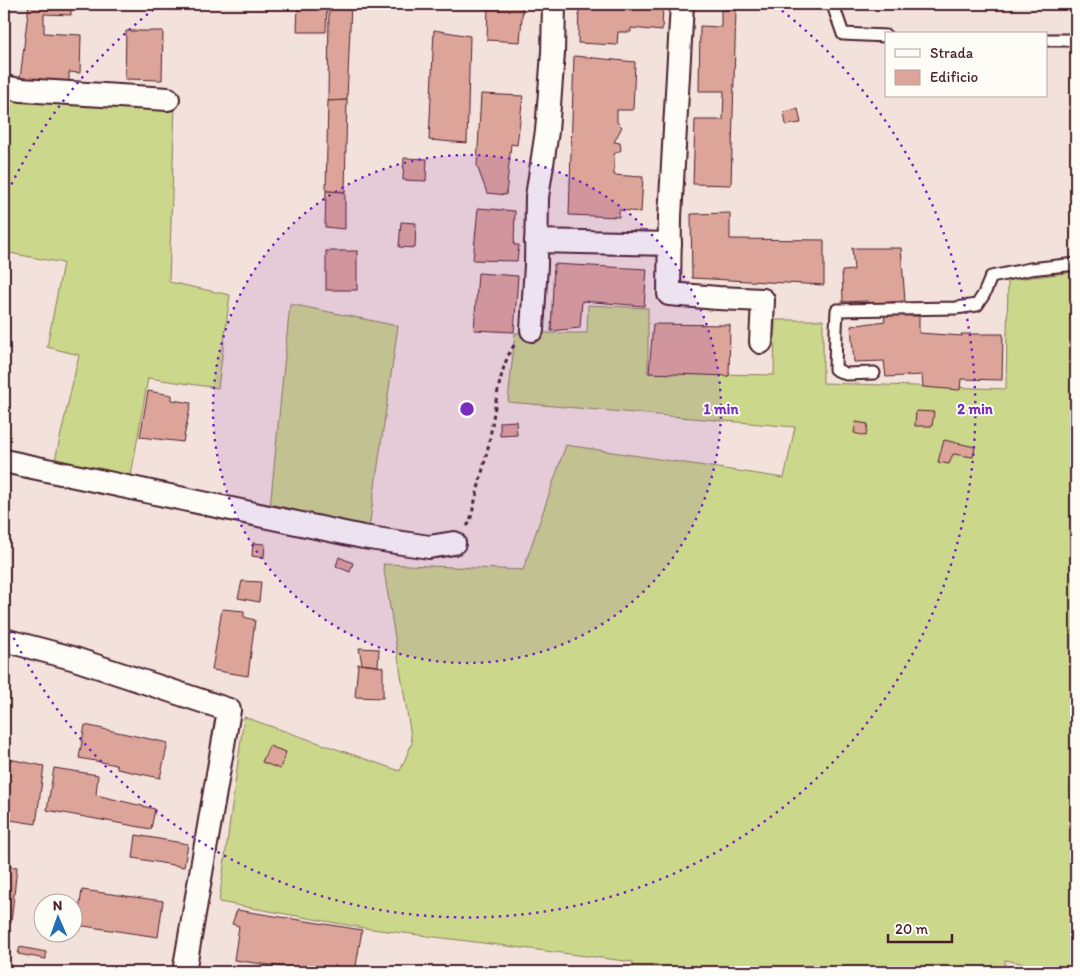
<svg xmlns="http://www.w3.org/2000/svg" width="1080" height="976" font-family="Itim,sans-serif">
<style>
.grass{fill:#cbd78b;stroke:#8a7b5b}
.building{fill:#dda49a;stroke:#4a1f2b}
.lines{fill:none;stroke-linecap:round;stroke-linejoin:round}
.lane-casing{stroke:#4a1f2b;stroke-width:15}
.street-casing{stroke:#4a1f2b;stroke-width:26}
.path{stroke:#4a1f2b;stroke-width:3;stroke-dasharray:4 4;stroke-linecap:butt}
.lane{stroke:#fdfcf7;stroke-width:11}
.street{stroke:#fdfcf7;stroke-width:22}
.ring{fill:none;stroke:#7b2cbf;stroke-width:2.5;stroke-dasharray:2.5 5}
.centre{fill:#7b2cbf;stroke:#fdfcf7;stroke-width:2.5}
.ring-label{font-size:15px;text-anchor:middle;font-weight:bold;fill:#7b2cbf;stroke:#fdfcf7;stroke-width:4;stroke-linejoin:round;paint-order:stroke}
</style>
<rect width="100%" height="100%" fill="#f3e2db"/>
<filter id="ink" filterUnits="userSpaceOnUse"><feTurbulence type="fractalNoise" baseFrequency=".02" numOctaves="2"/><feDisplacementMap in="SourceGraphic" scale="10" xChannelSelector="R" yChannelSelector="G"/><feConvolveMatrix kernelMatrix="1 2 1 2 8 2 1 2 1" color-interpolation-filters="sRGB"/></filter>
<g filter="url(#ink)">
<g class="grass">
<path d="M 4,92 L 175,105 L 169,282 L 230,295 L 218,388 L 148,378 L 131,476 L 55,460 L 79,355 L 47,347 L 63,263 L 4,252 Z"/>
<path d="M 1076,272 L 1076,972 L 1068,972 L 1005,960 L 1005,972 L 633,972 L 633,962 L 364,928 L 219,902 L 244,717 L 400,771 L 412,743 L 383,564 L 523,570 L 566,445 L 784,478 L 795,427 L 508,402 L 515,333 L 587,333 L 588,305 L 648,308 L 648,373 L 774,375 L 775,320 L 823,320 L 823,383 L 1006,389 L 1008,280 Z"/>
<path d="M 290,304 L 398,326 L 369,528 L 270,508 Z"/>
</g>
<g class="building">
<path d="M 29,4 L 91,4 L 91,6 L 71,4 L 71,15 L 44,14 L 44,33 L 81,35 L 80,73 L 69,72 L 69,85 L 20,79 Z"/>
<path d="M 134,4 L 178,4 L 178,9 L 134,5 Z"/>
<path d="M 298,4 L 327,4 L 326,32 L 297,32 Z"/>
<path d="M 329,4 L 351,4 L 347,100 L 328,101 Z"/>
<path d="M 488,4 L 523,4 L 520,42 L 487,40 Z"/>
<path d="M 579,4 L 663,4 L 662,31 L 631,28 L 631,32 L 618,32 L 617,45 L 578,43 Z"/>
<path d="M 721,10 L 736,10 L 731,185 L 693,184 L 695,120 L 723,120 L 724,91 L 699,91 L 700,26 L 721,27 Z"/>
<path d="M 434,30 L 470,36 L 467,143 L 429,140 Z"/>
<path d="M 126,31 L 163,31 L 162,80 L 125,79 Z"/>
<path d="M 574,56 L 635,62 L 633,110 L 617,110 L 617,122 L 622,127 L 614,142 L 620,143 L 621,150 L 614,154 L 614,175 L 643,177 L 641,212 L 619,210 L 619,217 L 569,215 Z"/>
<path d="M 481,94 L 523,96 L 517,145 L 511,144 L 506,195 L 487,193 L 477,166 Z"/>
<path d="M 347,100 L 345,192 L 326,191 L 328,101 Z"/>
<path d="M 798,109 L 801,123 L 786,125 L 784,112 Z"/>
<path d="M 404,158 L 427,159 L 426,181 L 403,180 Z"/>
<path d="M 326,191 L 345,192 L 345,229 L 325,227 Z"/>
<path d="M 478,208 L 515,211 L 514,245 L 519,245 L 517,261 L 473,260 Z"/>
<path d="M 730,213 L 730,239 L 824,240 L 824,285 L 692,278 L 691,214 Z"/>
<path d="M 401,222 L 416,223 L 415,248 L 399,247 Z"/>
<path d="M 852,248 L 901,248 L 905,301 L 868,304 L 867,301 L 843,302 L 842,271 L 854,270 Z"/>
<rect x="326" y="251" width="31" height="39"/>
<path d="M 554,264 L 647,269 L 644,306 L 582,301 L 580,328 L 551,331 Z"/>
<path d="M 478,273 L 518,276 L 514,332 L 474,330 Z"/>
<path d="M 884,315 L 919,316 L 919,333 L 962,336 L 961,334 L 1003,334 L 1002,380 L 961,379 L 960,390 L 923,387 L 922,375 L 886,377 L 884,361 L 854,362 L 851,326 L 885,321 Z"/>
<path d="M 653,324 L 730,325 L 729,376 L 649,373 Z"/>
<path d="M 148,391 L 172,395 L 172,400 L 191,403 L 183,442 L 140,437 Z"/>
<path d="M 916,411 L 934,412 L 932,426 L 915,426 Z"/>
<path d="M 516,421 L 517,435 L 500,436 L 500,422 Z"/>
<path d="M 856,422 L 868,424 L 866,436 L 854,433 Z"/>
<path d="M 944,440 L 975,447 L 973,457 L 953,454 L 949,464 L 938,462 Z"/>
<path d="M 253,543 L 265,544 L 264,558 L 252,556 Z"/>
<path d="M 339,557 L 353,563 L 350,572 L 336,566 Z"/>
<path d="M 242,581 L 261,582 L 259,602 L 238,598 Z"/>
<path d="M 222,609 L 244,611 L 244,617 L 255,620 L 248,676 L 212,670 Z"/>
<path d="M 359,648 L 379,649 L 378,666 L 362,664 Z"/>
<path d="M 358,664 L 383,667 L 383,698 L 355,697 Z"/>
<path d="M 85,725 L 168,743 L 160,778 L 117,769 L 117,765 L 79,758 Z"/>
<path d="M 269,746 L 286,752 L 280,769 L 262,762 Z"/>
<path d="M 4,758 L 44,766 L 36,824 L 4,819 Z"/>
<path d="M 54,768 L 98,775 L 96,795 L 155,809 L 151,829 L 47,810 Z"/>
<path d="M 136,835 L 188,844 L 184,867 L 133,858 Z"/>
<path d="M 4,866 L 17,867 L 11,923 L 4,922 Z"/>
<path d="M 82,890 L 163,901 L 158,937 L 77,925 Z"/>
<path d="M 237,910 L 362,930 L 355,972 L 320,972 L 234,960 L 239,926 L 232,924 Z"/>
<path d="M 20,947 L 46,952 L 46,959 L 18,954 Z"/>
</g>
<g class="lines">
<g class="lane-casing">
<g id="lane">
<path d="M 833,4 L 834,8 L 843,34 L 886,36"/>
<path d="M 1046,40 L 1076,40"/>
<path d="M 874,373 L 846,374 L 835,369 L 836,330 L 837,310 L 956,308 L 977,305 L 984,294 L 991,277 L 1030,269 L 1076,264"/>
</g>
</g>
<g class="street-casing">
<g id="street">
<path d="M 682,4 L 670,217 L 669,294 L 718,298 L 763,300 L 761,342"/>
<path d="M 4,87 L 21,90 L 168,99"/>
<path d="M 536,241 L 670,244"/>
<path d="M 532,330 L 536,265 L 537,197 L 547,131 L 553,53 L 554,4"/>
<path d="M 4,461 L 363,537 L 429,547 L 454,543"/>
<path d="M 4,640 L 72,658 L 229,710 L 184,972"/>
</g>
</g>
<path class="path" d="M 467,526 L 470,522 C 476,496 483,470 489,443 C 494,417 499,362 516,343"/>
<use href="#lane" class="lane"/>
<use href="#street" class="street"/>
</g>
</g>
<circle cx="467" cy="409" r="254" fill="#7b2cbf" fill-opacity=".12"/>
<g class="ring">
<circle cx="467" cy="409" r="254"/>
<path d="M5 198A508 508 0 0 1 158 6M776 6A508 508 0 1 1 5 620"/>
</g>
<circle cx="467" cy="409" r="8" class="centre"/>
<g class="ring-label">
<text x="721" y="414">1 min</text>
<text x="975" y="414">2 min</text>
</g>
<rect width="1080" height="976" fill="none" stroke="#fdfcf7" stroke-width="20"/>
<rect x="10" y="10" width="1060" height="956" fill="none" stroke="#4a1f2b" stroke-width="2" filter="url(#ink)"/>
<rect x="885" y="32" width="162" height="65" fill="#fdfcf7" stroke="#b5a4a5"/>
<rect x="895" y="49" width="25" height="8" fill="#fdfcf7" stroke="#b5a4a5"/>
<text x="930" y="58" font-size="15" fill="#4a1f2b">Strada</text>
<rect x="895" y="70" width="25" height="15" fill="#dda49a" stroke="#b5a4a5"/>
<text x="930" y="82" font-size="15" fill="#4a1f2b">Edificio</text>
<g transform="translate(58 918) rotate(358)"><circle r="24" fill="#fdfcf7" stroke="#b5a4a5"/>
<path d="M0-4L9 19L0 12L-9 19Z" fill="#1f6fb2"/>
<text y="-8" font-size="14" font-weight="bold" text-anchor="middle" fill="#4a1f2b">N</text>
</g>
<path d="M888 934v8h64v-8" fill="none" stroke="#4a1f2b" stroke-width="2.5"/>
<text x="895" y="934" font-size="15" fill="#4a1f2b" stroke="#fdfcf7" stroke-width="4" paint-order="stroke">20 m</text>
</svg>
